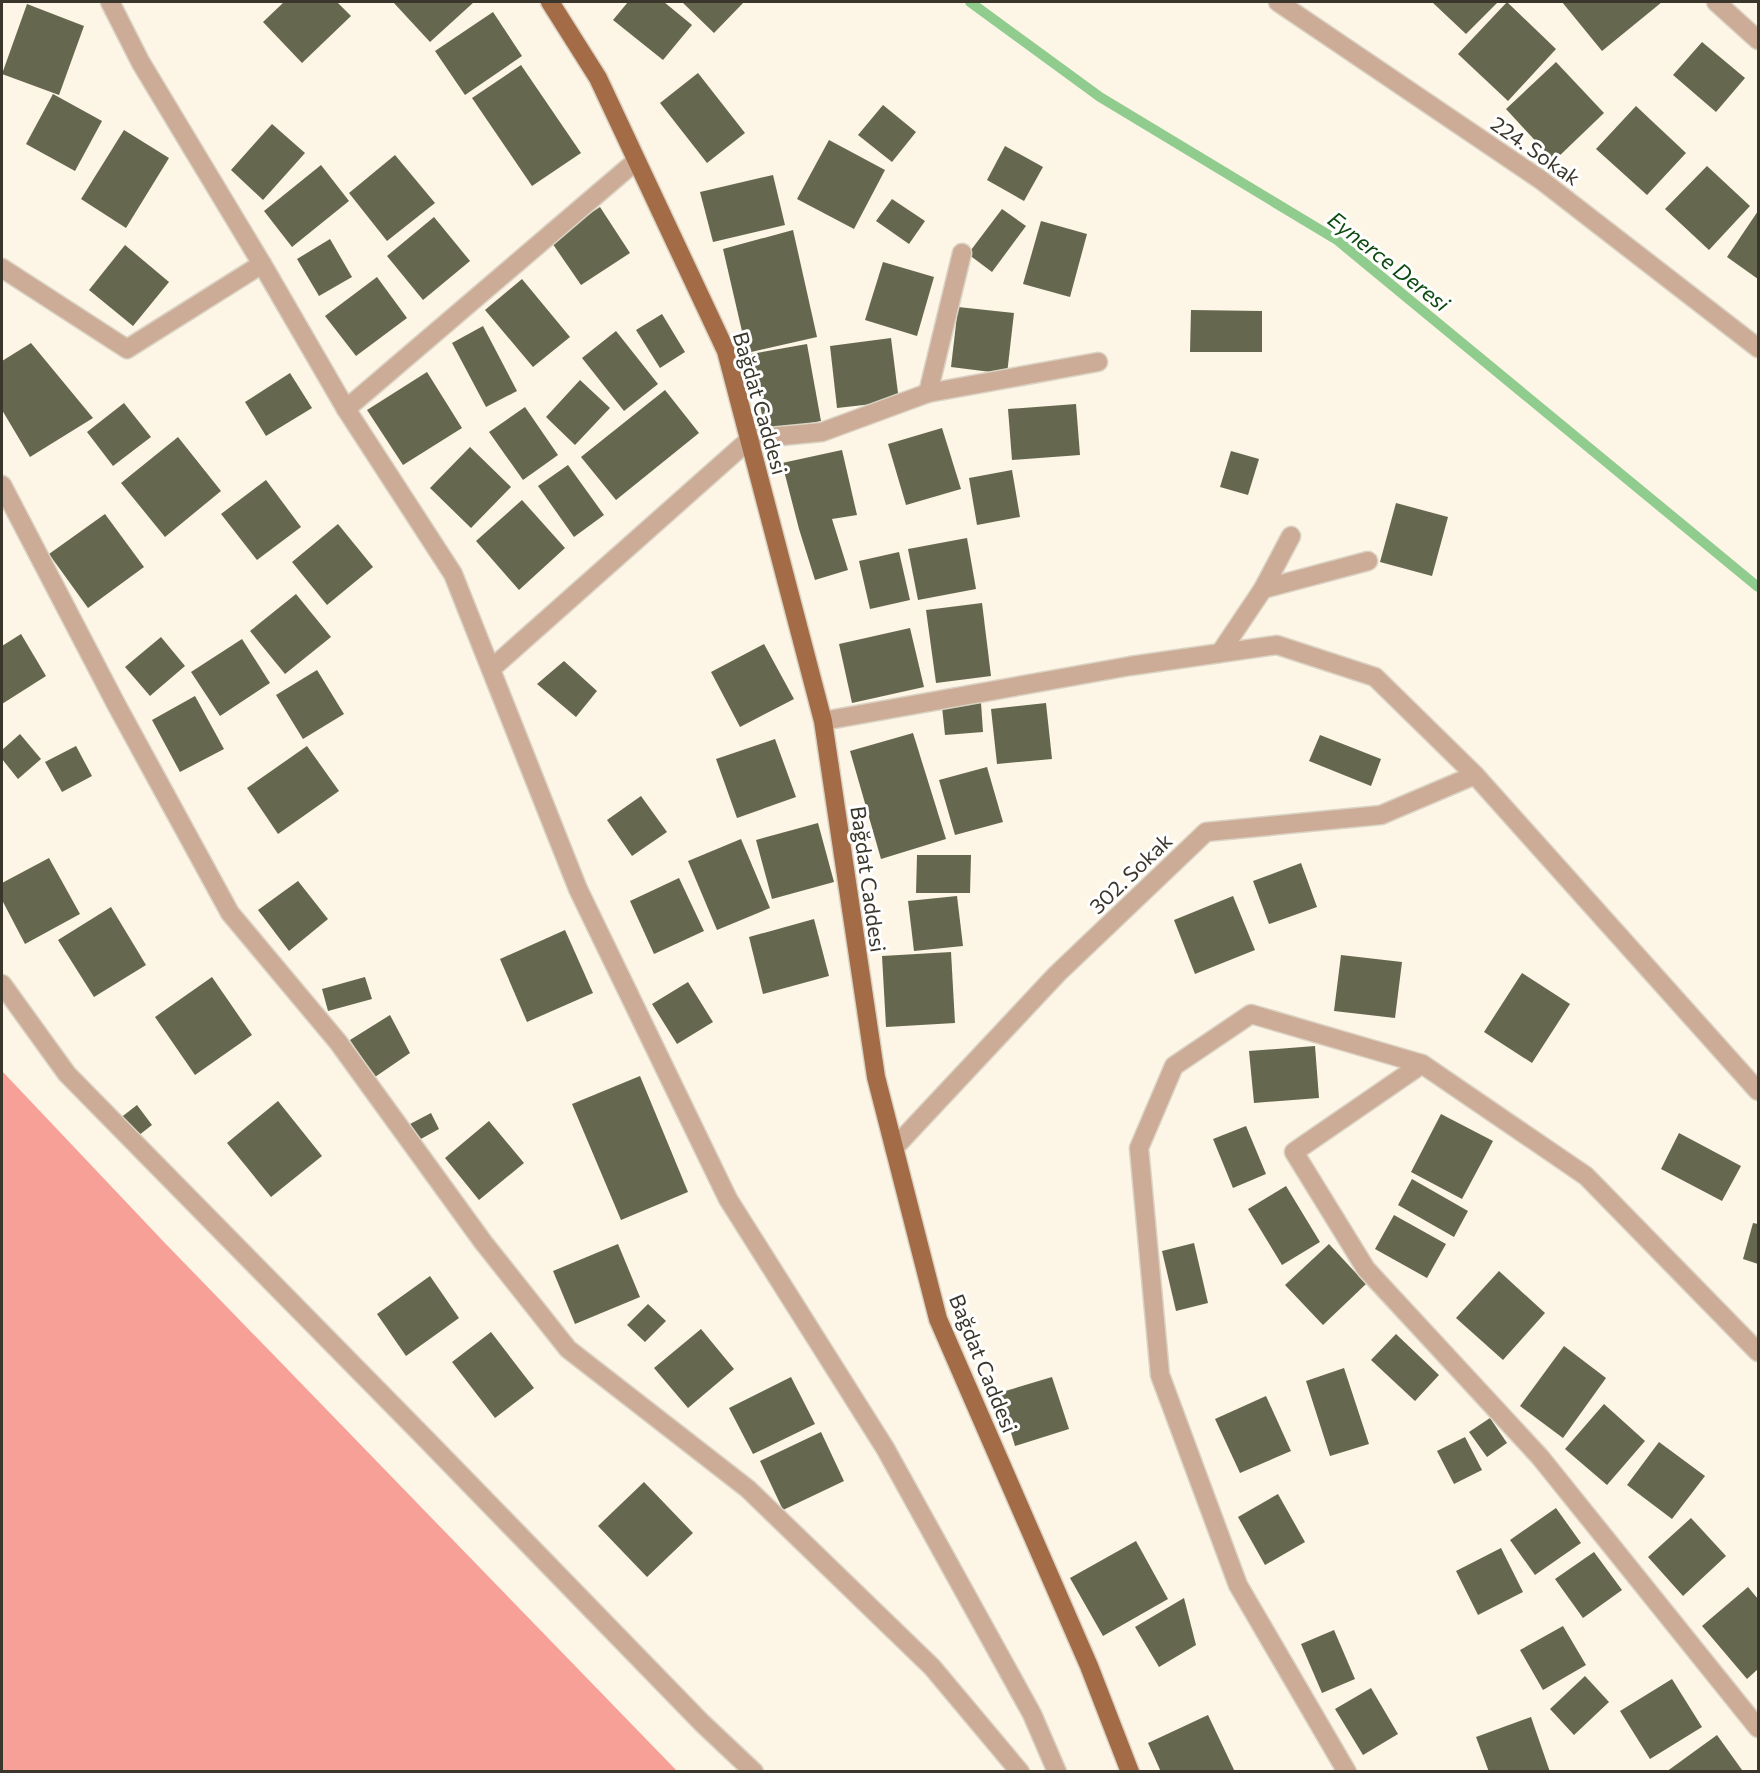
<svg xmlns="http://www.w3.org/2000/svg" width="1760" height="1773" font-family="Commissioner,sans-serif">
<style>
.forest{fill:#f7a098}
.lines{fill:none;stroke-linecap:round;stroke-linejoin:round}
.stream{stroke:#91cc8f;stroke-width:10}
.building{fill:#65684f}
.minor-casing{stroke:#dad3c4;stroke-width:21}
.major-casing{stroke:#dad3c4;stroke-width:21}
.minor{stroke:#ccac97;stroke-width:18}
.major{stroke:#a46c46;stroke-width:18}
.labels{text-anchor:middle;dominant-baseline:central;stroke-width:6;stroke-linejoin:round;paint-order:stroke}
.street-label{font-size:21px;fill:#3b362b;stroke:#fff}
.water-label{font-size:22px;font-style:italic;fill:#0d4b11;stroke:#fff}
</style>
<rect width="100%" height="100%" fill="#fdf5e5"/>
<path class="forest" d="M 2,1071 L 162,1240 L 677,1771 L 2,1771 Z"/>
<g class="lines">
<path class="stream" d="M 970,2 L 1100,97 L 1337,240 L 1758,587"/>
</g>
<g class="building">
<path d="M 284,2 L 337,2 L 351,16 L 302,63 L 263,22 Z"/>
<path d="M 393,2 L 474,2 L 430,42 Z"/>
<path d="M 628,2 L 664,2 L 692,25 L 663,60 L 613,20 Z"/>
<path d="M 682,2 L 744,2 L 714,33 Z"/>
<path d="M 1432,2 L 1498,2 L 1466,34 Z"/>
<path d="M 1507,2 L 1556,49 L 1508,101 L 1458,54 Z"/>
<path d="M 1562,2 L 1662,2 L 1602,51 Z"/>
<path d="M 27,4 L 84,26 L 59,95 L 2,74 Z"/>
<path d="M 493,12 L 522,56 L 465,95 L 435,51 Z"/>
<path d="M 1702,42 L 1745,78 L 1716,112 L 1673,75 Z"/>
<path d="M 1556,62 L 1604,113 L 1554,161 L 1506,109 Z"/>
<path d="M 521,65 L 581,153 L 532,186 L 472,98 Z"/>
<path d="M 698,73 L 745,133 L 707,163 L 660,103 Z"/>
<path d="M 53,94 L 102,121 L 75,171 L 26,144 Z"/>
<path d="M 883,105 L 916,132 L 892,162 L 858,135 Z"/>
<path d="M 1636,106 L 1686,153 L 1647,195 L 1596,149 Z"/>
<path d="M 272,124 L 305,153 L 263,200 L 231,170 Z"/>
<path d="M 124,130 L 169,158 L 126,228 L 81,199 Z"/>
<path d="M 829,140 L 885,170 L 854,229 L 797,199 Z"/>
<path d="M 1005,146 L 1043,167 L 1024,201 L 987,180 Z"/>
<path d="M 395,155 L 435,203 L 387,241 L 349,193 Z"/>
<path d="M 321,165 L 349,201 L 292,247 L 264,211 Z"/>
<path d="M 1707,166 L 1750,206 L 1709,250 L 1665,209 Z"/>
<path d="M 773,175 L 785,225 L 713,242 L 700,192 Z"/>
<path d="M 892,199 L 925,221 L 909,244 L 876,221 Z"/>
<path d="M 600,207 L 630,253 L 581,285 L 550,240 Z"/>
<path d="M 1002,209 L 1026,226 L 992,272 L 968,254 Z"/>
<path d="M 1758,211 L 1758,279 L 1727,257 Z"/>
<path d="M 434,217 L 470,261 L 423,300 L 387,256 Z"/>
<path d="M 1041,221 L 1087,234 L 1070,297 L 1023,284 Z"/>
<path d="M 793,230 L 817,337 L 747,353 L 723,249 Z"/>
<path d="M 330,239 L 352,277 L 319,296 L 297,259 Z"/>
<path d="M 125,245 L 169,282 L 133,326 L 89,290 Z"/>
<path d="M 883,262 L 934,277 L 917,336 L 865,320 Z"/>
<path d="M 377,277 L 407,318 L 356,356 L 325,316 Z"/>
<path d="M 522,279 L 570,337 L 533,367 L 485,310 Z"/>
<path d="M 958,307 L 1014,313 L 1007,374 L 951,367 Z"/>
<path d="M 1191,310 L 1262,311 L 1262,352 L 1190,352 Z"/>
<path d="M 662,314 L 685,352 L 660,368 L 636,330 Z"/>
<path d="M 483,326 L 517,391 L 486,407 L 452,343 Z"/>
<path d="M 616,331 L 658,384 L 624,411 L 582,358 Z"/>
<path d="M 891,338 L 899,401 L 837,408 L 830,346 Z"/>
<path d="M 31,343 L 93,418 L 30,457 L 2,410 L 2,361 Z"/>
<path d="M 807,344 L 821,421 L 765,432 L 751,354 Z"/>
<path d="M 427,372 L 462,428 L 403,465 L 367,410 Z"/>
<path d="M 290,373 L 312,408 L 266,436 L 245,402 Z"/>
<path d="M 580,380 L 610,408 L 575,445 L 546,417 Z"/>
<path d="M 665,390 L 699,433 L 616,500 L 581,457 Z"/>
<path d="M 124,403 L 151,437 L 113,466 L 87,432 Z"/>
<path d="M 1076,404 L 1080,455 L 1012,460 L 1008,409 Z"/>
<path d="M 525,407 L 558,455 L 523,480 L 489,432 Z"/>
<path d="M 942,428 L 961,489 L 906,505 L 888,444 Z"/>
<path d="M 178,437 L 221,491 L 165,537 L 121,483 Z"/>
<path d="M 470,447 L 511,487 L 471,528 L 430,488 Z"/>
<path d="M 842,450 L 857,515 L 832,519 L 848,570 L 815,580 L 799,529 L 782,463 Z"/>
<path d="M 1231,451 L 1259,459 L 1248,495 L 1220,487 Z"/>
<path d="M 568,465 L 604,515 L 574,537 L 538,486 Z"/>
<path d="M 1012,470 L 1020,517 L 977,525 L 969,478 Z"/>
<path d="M 266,480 L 301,527 L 257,560 L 221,514 Z"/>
<path d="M 522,500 L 565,548 L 519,590 L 476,541 Z"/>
<path d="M 1396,503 L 1448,517 L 1432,576 L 1380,562 Z"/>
<path d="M 105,514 L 144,567 L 88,608 L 49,554 Z"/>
<path d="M 338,524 L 373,567 L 327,605 L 292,562 Z"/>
<path d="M 967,538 L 976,589 L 918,600 L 908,549 Z"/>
<path d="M 899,552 L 910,600 L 870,609 L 859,561 Z"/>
<path d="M 296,594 L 331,637 L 285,674 L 250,631 Z"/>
<path d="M 982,603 L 991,676 L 936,683 L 926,610 Z"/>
<path d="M 910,628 L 924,687 L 852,703 L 839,644 Z"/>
<path d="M 21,634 L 46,676 L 2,704 L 2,646 Z"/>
<path d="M 161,637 L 185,666 L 150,696 L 125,667 Z"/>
<path d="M 242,639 L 270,683 L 220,716 L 191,672 Z"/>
<path d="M 764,644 L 794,699 L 740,727 L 711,672 Z"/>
<path d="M 564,661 L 597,691 L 576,717 L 537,684 Z"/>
<path d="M 317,670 L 344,714 L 303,739 L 276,695 Z"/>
<path d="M 195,696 L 224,749 L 180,772 L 152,720 Z"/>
<path d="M 981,703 L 983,732 L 945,735 L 942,707 Z"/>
<path d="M 1046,703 L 1052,759 L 997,764 L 991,709 Z"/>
<path d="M 913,733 L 946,839 L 881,859 L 850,751 Z"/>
<path d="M 20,734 L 41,759 L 18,779 L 2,759 L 2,750 Z"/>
<path d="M 1320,735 L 1381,759 L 1371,786 L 1309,761 Z"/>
<path d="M 775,739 L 796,797 L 737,818 L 716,759 Z"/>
<path d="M 76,746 L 92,776 L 62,792 L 45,762 Z"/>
<path d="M 307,746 L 339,791 L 278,834 L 247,788 Z"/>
<path d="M 987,767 L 1003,822 L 955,835 L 939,780 Z"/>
<path d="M 641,796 L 667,832 L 632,856 L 607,820 Z"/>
<path d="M 818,823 L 834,882 L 772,899 L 756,840 Z"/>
<path d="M 741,839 L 770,908 L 717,930 L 688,861 Z"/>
<path d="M 917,855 L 971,855 L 970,893 L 916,893 Z"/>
<path d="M 49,858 L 80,914 L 25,944 L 2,900 L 2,883 Z"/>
<path d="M 1301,863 L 1317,907 L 1269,924 L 1253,881 Z"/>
<path d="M 679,878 L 704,931 L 654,954 L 630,901 Z"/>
<path d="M 298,881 L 328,919 L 289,951 L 258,910 Z"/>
<path d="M 957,896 L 963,946 L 914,951 L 908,901 Z"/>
<path d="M 1233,896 L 1255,950 L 1195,974 L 1174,920 Z"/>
<path d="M 111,907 L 146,965 L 94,997 L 58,940 Z"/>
<path d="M 814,919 L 829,976 L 763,994 L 749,937 Z"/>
<path d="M 565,930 L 593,993 L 527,1022 L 500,959 Z"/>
<path d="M 951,952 L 955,1023 L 886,1027 L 882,956 Z"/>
<path d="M 1341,955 L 1402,962 L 1395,1018 L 1334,1011 Z"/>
<path d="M 1522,973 L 1570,1004 L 1532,1063 L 1484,1032 Z"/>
<path d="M 212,977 L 252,1035 L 195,1075 L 155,1017 Z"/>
<path d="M 365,977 L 372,999 L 328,1011 L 322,989 Z"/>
<path d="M 688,982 L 713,1022 L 677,1044 L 652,1004 Z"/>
<path d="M 390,1015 L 410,1053 L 375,1077 L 350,1040 Z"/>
<path d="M 1315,1046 L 1319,1098 L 1254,1103 L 1249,1051 Z"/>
<path d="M 640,1076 L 688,1192 L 621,1220 L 572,1104 Z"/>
<path d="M 278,1101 L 322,1156 L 271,1197 L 227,1143 Z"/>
<path d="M 137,1105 L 152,1125 L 134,1139 L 119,1119 Z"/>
<path d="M 431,1113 L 439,1129 L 419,1140 L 410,1124 Z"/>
<path d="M 1441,1114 L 1493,1141 L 1462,1199 L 1411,1172 Z"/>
<path d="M 489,1121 L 524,1163 L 479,1200 L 445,1158 Z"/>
<path d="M 1246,1126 L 1266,1174 L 1233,1188 L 1213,1139 Z"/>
<path d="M 1679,1133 L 1741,1166 L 1722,1201 L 1661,1169 Z"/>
<path d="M 1412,1179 L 1468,1211 L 1454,1237 L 1398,1205 Z"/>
<path d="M 1286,1186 L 1320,1242 L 1282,1265 L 1248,1209 Z"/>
<path d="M 1394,1215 L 1446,1244 L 1427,1278 L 1375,1249 Z"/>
<path d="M 1753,1223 L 1758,1224 L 1758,1264 L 1743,1259 Z"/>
<path d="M 1194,1243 L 1208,1303 L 1176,1311 L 1162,1251 Z"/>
<path d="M 618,1244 L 640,1297 L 575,1324 L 553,1271 Z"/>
<path d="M 1329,1244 L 1366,1284 L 1323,1325 L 1285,1285 Z"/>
<path d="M 1499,1271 L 1545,1313 L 1503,1360 L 1456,1318 Z"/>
<path d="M 430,1276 L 459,1318 L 406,1356 L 377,1314 Z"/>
<path d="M 648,1304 L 666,1321 L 645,1342 L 627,1325 Z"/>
<path d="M 701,1329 L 734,1369 L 688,1408 L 654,1368 Z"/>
<path d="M 491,1332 L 534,1388 L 495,1418 L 452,1362 Z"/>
<path d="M 1396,1334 L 1439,1375 L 1415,1401 L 1371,1360 Z"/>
<path d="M 1564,1346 L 1606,1378 L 1563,1438 L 1520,1406 Z"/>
<path d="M 1344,1368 L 1369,1444 L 1330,1456 L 1306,1381 Z"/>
<path d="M 791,1377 L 815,1424 L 753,1454 L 729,1408 Z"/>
<path d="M 1052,1377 L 1069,1429 L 1015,1446 L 999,1393 Z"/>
<path d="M 1266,1396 L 1291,1451 L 1240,1473 L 1215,1419 Z"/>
<path d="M 1604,1404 L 1645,1441 L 1607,1485 L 1565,1449 Z"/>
<path d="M 1490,1418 L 1507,1443 L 1487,1457 L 1469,1432 Z"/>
<path d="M 821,1432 L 844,1481 L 783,1510 L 760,1461 Z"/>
<path d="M 1465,1437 L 1482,1470 L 1454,1484 L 1437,1451 Z"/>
<path d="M 1659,1442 L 1705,1476 L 1672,1519 L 1627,1485 Z"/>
<path d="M 644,1482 L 693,1533 L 647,1577 L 598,1526 Z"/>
<path d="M 1278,1494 L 1305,1542 L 1265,1565 L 1238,1517 Z"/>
<path d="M 1556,1508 L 1581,1543 L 1535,1575 L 1510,1540 Z"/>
<path d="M 1691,1518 L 1726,1556 L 1683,1596 L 1648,1557 Z"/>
<path d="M 1136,1541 L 1168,1599 L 1103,1636 L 1070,1578 Z"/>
<path d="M 1501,1548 L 1523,1592 L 1478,1615 L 1456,1571 Z"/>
<path d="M 1594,1552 L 1622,1590 L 1583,1618 L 1555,1579 Z"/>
<path d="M 1748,1587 L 1758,1599 L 1758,1669 L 1747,1679 L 1702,1626 Z"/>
<path d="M 1184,1598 L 1196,1645 L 1159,1667 L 1135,1627 Z"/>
<path d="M 1563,1626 L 1586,1665 L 1543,1690 L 1520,1650 Z"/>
<path d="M 1334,1630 L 1355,1679 L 1322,1693 L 1301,1644 Z"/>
<path d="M 1585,1676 L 1609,1702 L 1574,1735 L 1550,1709 Z"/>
<path d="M 1672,1679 L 1702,1727 L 1650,1759 L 1620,1711 Z"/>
<path d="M 1371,1688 L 1398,1734 L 1363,1755 L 1335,1709 Z"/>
<path d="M 1208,1715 L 1235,1772 L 1161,1772 L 1148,1743 Z"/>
<path d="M 1531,1717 L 1550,1772 L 1489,1772 L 1476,1737 Z"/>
<path d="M 1717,1735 L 1742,1770 L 1739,1772 L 1666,1772 Z"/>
</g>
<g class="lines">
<g class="minor-casing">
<g id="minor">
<path d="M 110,2 L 141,63 L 262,264 L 346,409 L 453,574 L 578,889 L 728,1199 L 885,1448 L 1032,1714 L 1057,1772"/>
<path d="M 1278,2 L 1541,180 L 1758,348"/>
<path d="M 1716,2 L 1758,40"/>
<path d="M 2,268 L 127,349 L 262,264"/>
<path d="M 928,393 L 962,253"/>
<path d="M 346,409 L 636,161"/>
<path d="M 2,485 L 116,704 L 230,913 L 338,1042 L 483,1242 L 568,1349 L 748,1489 L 932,1667 L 1020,1772"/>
<path d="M 1263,589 L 1291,536"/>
<path d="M 1220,653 L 1263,589 L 1368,561"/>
<path d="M 491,669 L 750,439 L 822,432 L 928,393 L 1098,362"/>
<path d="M 823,721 L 1130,666 L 1277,645 L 1375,677 L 1475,775 L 1758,1091"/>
<path d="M 2,984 L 67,1074 L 425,1438 L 702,1723 L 754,1772"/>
<path d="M 1422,1064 L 1294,1152 L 1366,1269 L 1540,1457 L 1758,1728"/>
<path d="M 894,1148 L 1057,974 L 1206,832 L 1381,815 L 1475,775"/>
<path d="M 1347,1772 L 1238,1585 L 1160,1375 L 1139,1148 L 1174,1066 L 1251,1014 L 1422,1064 L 1586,1176 L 1758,1352"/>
</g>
</g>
<g class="major-casing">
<path id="major" d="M 550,2 L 598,78 L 726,351 L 823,721 L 876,1077 L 938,1319 L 1089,1666 L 1130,1772"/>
</g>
<use href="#minor" class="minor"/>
<use href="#major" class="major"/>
</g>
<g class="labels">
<g class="street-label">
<text transform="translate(1536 150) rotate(35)">224. Sokak</text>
<text transform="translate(761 403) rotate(74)">Bağdat Caddesi</text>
<text transform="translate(1130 873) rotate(-44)">302. Sokak</text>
<text transform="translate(869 879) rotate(82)">Bağdat Caddesi</text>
<text transform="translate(984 1363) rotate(68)">Bağdat Caddesi</text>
</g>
<g class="water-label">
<text transform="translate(1389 261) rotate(38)">Eynerce Deresi</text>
</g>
</g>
<rect width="1760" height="1773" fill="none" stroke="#3b362b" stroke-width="6"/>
</svg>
